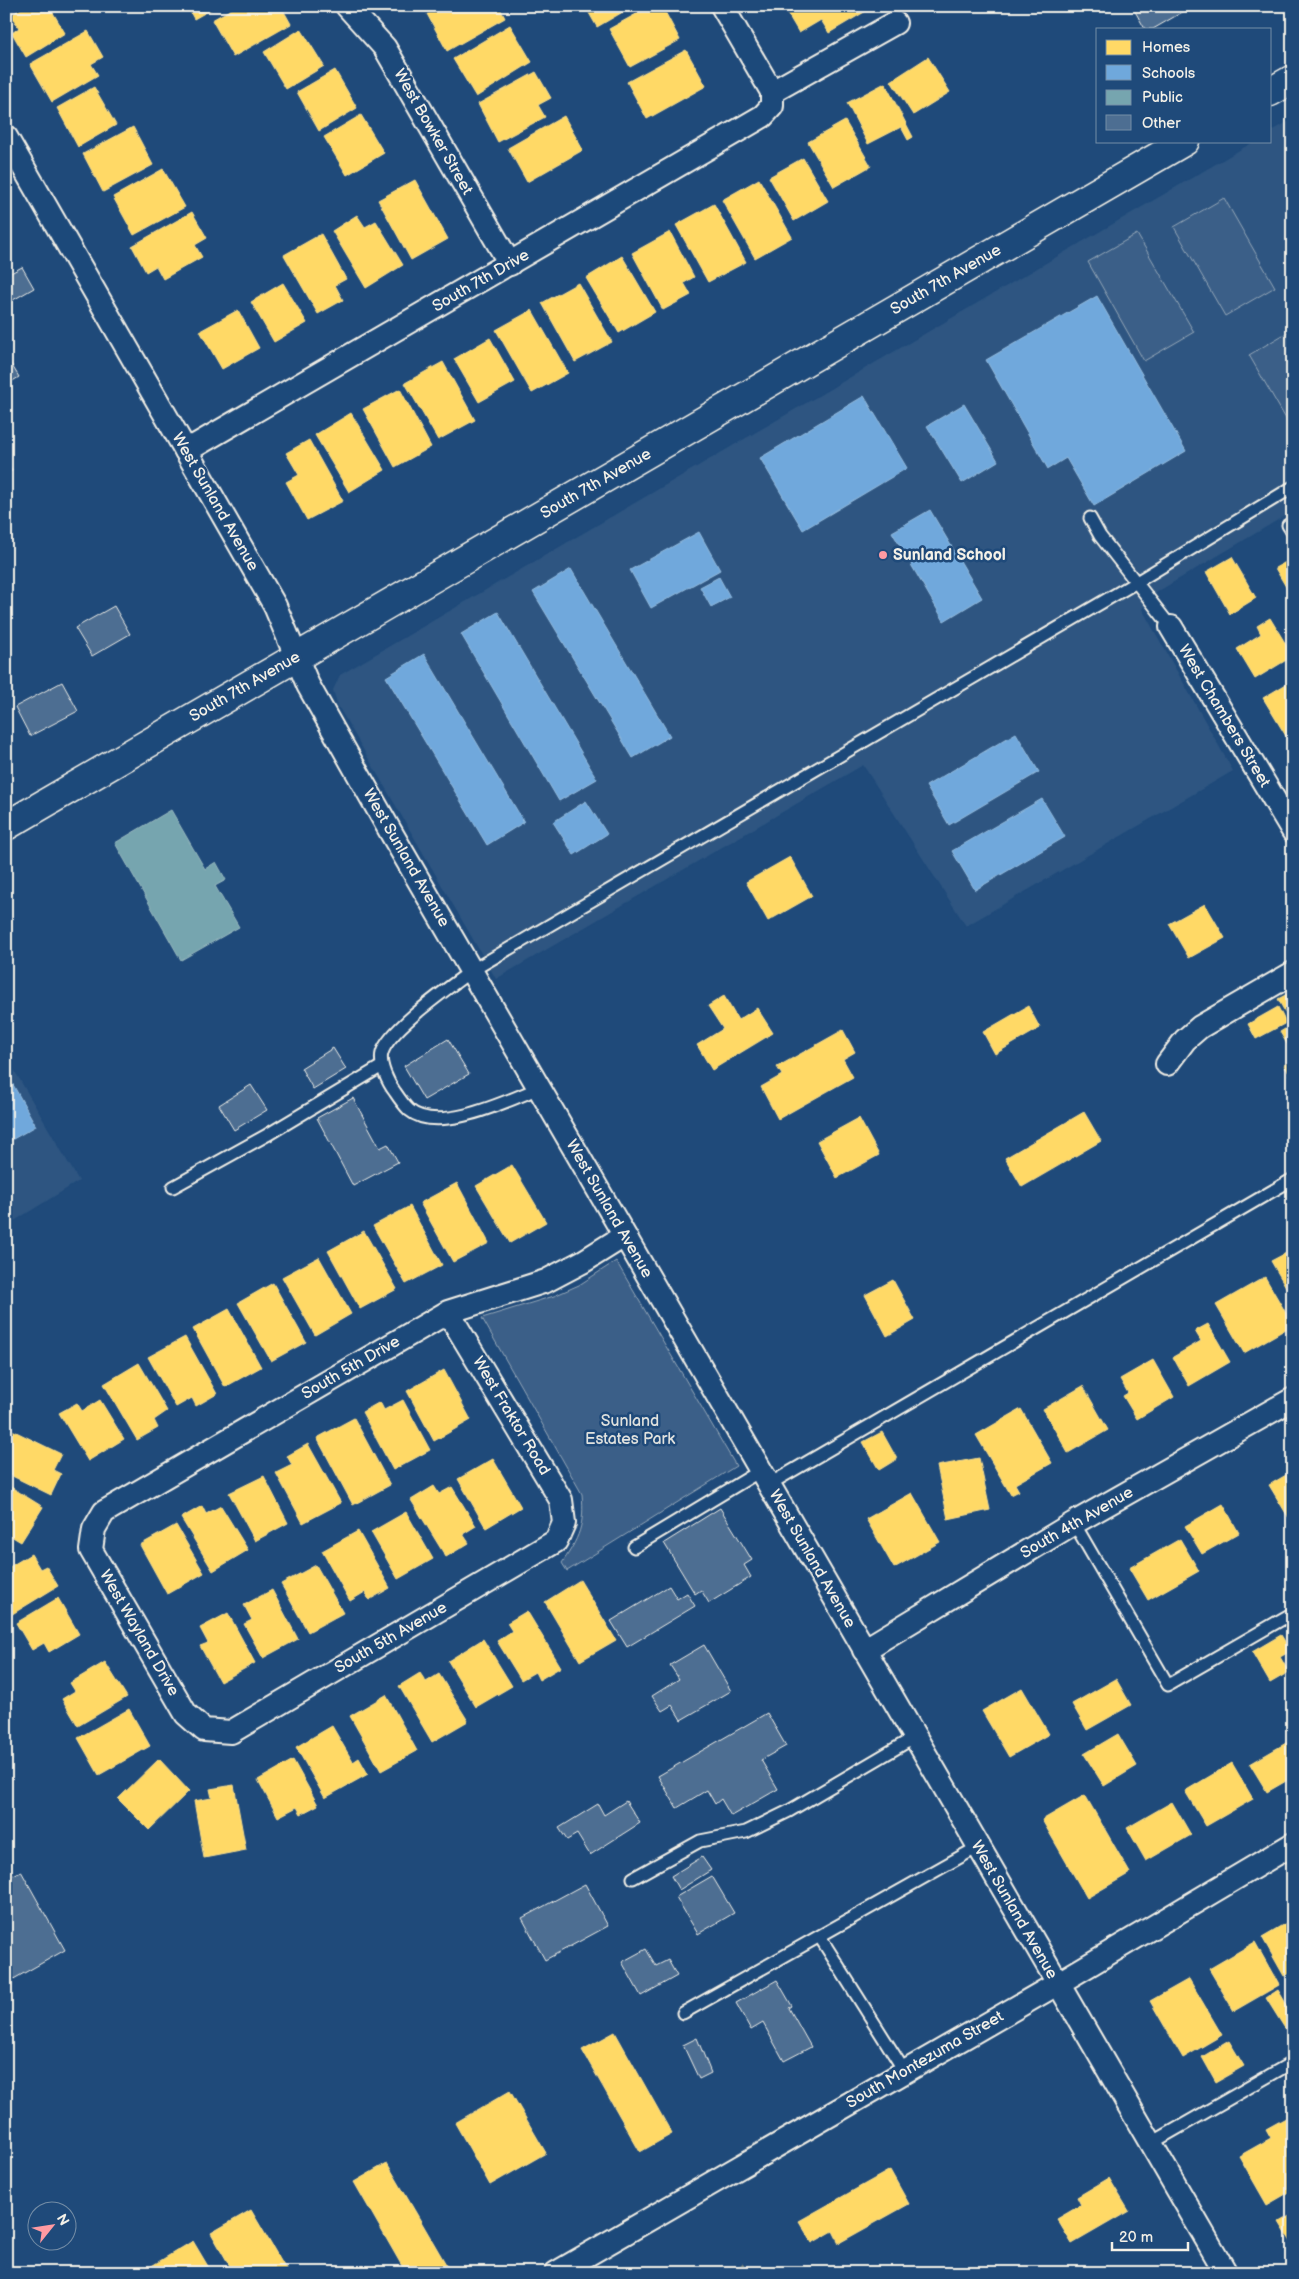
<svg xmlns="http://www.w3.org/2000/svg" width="1299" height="2279" font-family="'Balsamiq Sans',sans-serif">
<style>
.built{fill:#2d5581}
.green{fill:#3a5f88;stroke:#97a8b8}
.homes{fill:#ffd966;stroke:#fce08d}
.schools{fill:#6fa8dc;stroke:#97bee0}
.public{fill:#76a5af;stroke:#9cbcc0}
.building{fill:#4d6e92;stroke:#f4f1e8}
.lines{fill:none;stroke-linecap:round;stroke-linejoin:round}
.service-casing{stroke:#f4f1e8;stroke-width:15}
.minor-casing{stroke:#f4f1e8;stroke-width:26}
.secondary-casing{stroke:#f4f1e8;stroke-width:31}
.service{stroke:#1f4a7a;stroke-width:11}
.minor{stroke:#1f4a7a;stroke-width:22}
.secondary{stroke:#1f4a7a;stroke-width:28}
.poi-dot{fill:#ff9aa2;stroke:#1f4a7a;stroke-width:2}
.labels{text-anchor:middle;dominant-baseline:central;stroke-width:5;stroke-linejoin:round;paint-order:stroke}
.street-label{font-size:16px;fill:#f4f1e8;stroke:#1f4a7a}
.poi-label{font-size:16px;font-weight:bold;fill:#f4f1e8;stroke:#1f4a7a;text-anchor:start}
.park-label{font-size:16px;fill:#e1e2de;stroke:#1f4a7a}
</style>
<rect width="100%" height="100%" fill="#1f4a7a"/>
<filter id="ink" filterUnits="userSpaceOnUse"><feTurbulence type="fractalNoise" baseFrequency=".02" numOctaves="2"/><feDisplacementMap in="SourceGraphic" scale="10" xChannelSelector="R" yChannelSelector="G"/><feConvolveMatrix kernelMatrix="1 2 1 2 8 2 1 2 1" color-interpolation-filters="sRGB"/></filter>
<g filter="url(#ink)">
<g class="built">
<path d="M 1293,119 L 1293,511 L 1157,592 L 1142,609 L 1233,771 L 966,926 L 863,765 L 496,979 L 338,706 L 333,690 L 340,675 L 1255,141 L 1270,141 L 1270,132 Z"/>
<path d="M 6,1056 L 79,1181 L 6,1226 Z"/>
</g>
<g class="green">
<path d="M 1224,198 L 1275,287 L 1225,316 L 1174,227 Z"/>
<path d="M 1137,234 L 1194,332 L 1144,361 L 1088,262 Z"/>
<path d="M 1293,329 L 1293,431 L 1249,355 Z"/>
<path d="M 616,1261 L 736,1466 L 567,1571 L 562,1563 C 579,1538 585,1525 582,1494 L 482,1318 L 554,1296 L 579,1285 Z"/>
</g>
<g class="homes">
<path d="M 26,6 L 49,6 L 65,33 L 26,57 L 12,33 L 19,28 L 11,15 Z"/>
<path d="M 187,6 L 217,6 L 194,19 Z"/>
<path d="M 237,6 L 281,6 L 291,24 L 233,57 L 212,20 Z"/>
<path d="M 440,6 L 499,6 L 505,18 L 447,51 L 427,14 Z"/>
<path d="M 585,6 L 633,6 L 597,27 Z"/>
<path d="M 651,6 L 662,6 L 680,40 L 630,67 L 609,29 Z"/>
<path d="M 794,6 L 863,6 L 866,11 L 829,33 L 821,20 L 799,33 L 786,11 Z"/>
<path d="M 510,25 L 532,62 L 476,97 L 453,59 Z"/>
<path d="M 301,29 L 324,66 L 286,89 L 264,52 Z"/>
<path d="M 88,31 L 103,57 L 91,64 L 98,75 L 52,102 L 30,64 Z"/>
<path d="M 686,50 L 706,86 L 647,119 L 627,82 Z"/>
<path d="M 928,57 L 950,92 L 913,115 L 891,81 Z"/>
<path d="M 335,70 L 357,108 L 319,131 L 297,92 Z"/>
<path d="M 536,72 L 551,98 L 538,105 L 545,117 L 498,142 L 478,104 Z"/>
<path d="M 885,83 L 913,137 L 908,140 L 901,127 L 868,144 L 847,103 Z"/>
<path d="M 94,87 L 116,125 L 78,147 L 57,108 Z"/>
<path d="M 361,115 L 384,153 L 347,175 L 324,137 Z"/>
<path d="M 564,116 L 583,150 L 527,182 L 508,148 Z"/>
<path d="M 845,121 L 871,166 L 834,187 L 808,142 Z"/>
<path d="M 133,127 L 153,165 L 103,192 L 83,154 Z"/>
<path d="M 803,158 L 828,201 L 794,221 L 769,177 Z"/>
<path d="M 163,169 L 185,207 L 134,235 L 113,197 Z"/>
<path d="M 759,179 L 792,237 L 755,258 L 722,200 Z"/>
<path d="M 415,180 L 448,239 L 411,260 L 378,200 Z"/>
<path d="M 714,204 L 746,262 L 708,282 L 676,225 Z"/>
<path d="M 192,212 L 207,238 L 195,245 L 202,257 L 163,279 L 156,266 L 146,272 L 132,246 Z"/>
<path d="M 357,215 L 365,227 L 376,221 L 403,265 L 366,288 L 332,231 Z"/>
<path d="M 670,232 L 694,277 L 684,283 L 691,295 L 663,310 L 632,253 Z"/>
<path d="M 321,234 L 346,279 L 335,285 L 343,300 L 318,314 L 284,255 Z"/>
<path d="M 622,256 L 655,312 L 619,333 L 586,278 Z"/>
<path d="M 283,283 L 307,323 L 274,342 L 251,302 Z"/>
<path d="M 578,283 L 612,342 L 575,362 L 542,303 Z"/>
<path d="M 238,310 L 259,348 L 222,369 L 200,331 Z"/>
<path d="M 532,310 L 568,373 L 532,393 L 496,330 Z"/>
<path d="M 490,338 L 515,382 L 479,402 L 454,359 Z"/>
<path d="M 443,362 L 475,420 L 438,440 L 405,383 Z"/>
<path d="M 400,389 L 431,447 L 395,467 L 363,409 Z"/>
<path d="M 351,413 L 385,470 L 349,492 L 315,435 Z"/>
<path d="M 309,440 L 343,501 L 307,520 L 286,482 L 299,475 L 286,453 Z"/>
<path d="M 1232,557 L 1256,598 L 1230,614 L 1206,572 Z"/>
<path d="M 1293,558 L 1293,590 L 1289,592 L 1275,568 Z"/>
<path d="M 1270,618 L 1293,656 L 1255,679 L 1237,649 L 1261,634 L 1257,626 Z"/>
<path d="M 1293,680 L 1293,739 L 1289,741 L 1263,698 Z"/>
<path d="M 790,857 L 812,896 L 768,921 L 746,882 Z"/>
<path d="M 1205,904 L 1225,938 L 1189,958 L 1169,924 Z"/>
<path d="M 1293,991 L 1293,1022 L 1291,1023 L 1278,999 Z"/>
<path d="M 724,996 L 738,1020 L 757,1008 L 773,1033 L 712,1070 L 697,1045 L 723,1029 L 708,1006 Z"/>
<path d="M 1028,1006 L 1040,1028 L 995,1054 L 983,1032 Z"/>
<path d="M 1278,1007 L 1286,1023 L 1256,1039 L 1248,1024 Z"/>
<path d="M 1293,1024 L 1293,1054 L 1280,1032 Z"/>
<path d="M 843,1030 L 855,1052 L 843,1059 L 853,1077 L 778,1119 L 761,1087 L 782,1075 L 777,1067 Z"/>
<path d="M 1293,1060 L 1293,1080 L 1284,1065 Z"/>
<path d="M 1084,1112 L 1101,1141 L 1022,1187 L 1005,1158 Z"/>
<path d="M 859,1118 L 879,1155 L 837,1178 L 817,1141 Z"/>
<path d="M 512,1165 L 546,1222 L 510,1243 L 476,1186 Z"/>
<path d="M 457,1183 L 489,1243 L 453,1262 L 420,1203 Z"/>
<path d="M 410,1206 L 442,1265 L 406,1284 L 373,1226 Z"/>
<path d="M 364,1231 L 397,1289 L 360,1309 L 328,1251 Z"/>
<path d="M 1290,1251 L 1293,1256 L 1293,1299 L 1271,1261 Z"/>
<path d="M 319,1257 L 351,1314 L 315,1335 L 282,1277 Z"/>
<path d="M 1265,1277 L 1293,1325 L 1244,1353 L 1216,1305 Z"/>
<path d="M 893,1280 L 915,1320 L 887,1336 L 865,1295 Z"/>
<path d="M 273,1283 L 306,1342 L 271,1361 L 238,1303 Z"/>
<path d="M 229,1309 L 261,1367 L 225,1387 L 193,1329 Z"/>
<path d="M 1208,1324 L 1230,1362 L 1189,1386 L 1173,1357 L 1201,1341 L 1195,1331 Z"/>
<path d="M 185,1337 L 217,1394 L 196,1406 L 192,1398 L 176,1407 L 148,1357 Z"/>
<path d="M 1153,1360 L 1174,1397 L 1137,1419 L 1123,1396 L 1128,1393 L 1120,1379 Z"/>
<path d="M 139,1363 L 167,1411 L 154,1420 L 158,1428 L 137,1440 L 104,1384 Z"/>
<path d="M 444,1370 L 471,1420 L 434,1441 L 407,1391 Z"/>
<path d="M 1083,1386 L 1108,1430 L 1068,1453 L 1043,1409 Z"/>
<path d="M 100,1400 L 124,1439 L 88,1461 L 59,1413 L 77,1403 L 82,1411 Z"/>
<path d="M 403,1400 L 430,1450 L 393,1470 L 362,1412 L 380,1402 L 384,1410 Z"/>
<path d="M 1021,1409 L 1052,1463 L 1015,1484 L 1019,1491 L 1011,1495 L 976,1435 Z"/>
<path d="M 354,1418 L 390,1485 L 353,1505 L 317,1438 Z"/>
<path d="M 10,1429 L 61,1454 L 53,1470 L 61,1474 L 51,1495 L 6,1473 L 6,1436 Z"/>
<path d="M 882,1432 L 897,1459 L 879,1470 L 863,1442 Z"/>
<path d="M 308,1444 L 341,1503 L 303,1523 L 276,1473 L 292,1465 L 287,1456 Z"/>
<path d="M 979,1458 L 990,1510 L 948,1519 L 937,1466 Z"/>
<path d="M 493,1459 L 521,1507 L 486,1528 L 458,1479 Z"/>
<path d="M 1293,1471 L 1293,1525 L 1269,1485 Z"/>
<path d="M 264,1476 L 288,1523 L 255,1541 L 229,1493 Z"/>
<path d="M 6,1484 L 43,1507 L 21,1542 L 6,1533 Z"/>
<path d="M 434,1486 L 439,1494 L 452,1487 L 476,1526 L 463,1534 L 469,1543 L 446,1557 L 411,1500 Z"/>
<path d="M 912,1493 L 940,1542 L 894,1568 L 866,1519 Z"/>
<path d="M 1223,1504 L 1239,1533 L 1202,1554 L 1185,1526 Z"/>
<path d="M 202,1506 L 206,1514 L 221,1506 L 248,1550 L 213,1571 L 181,1518 Z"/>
<path d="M 406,1512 L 433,1559 L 398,1579 L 371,1532 Z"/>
<path d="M 176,1525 L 204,1573 L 167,1594 L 140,1545 Z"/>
<path d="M 358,1531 L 390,1588 L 369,1600 L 365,1592 L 350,1601 L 322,1551 Z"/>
<path d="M 1180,1539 L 1199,1571 L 1148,1600 L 1129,1568 Z"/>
<path d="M 31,1554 L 40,1569 L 46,1566 L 58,1586 L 9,1616 L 6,1612 L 6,1569 Z"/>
<path d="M 316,1565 L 343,1613 L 308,1632 L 281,1584 Z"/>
<path d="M 580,1580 L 616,1640 L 580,1661 L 545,1602 Z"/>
<path d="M 272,1590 L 298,1639 L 263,1658 L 244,1624 L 252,1620 L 244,1605 Z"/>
<path d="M 58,1598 L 79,1634 L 49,1652 L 44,1643 L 32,1650 L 16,1623 Z"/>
<path d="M 527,1611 L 561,1667 L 539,1680 L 535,1672 L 521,1680 L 497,1641 L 512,1631 L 507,1623 Z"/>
<path d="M 228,1613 L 255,1663 L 220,1682 L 200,1646 L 208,1643 L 200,1628 Z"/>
<path d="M 1281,1635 L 1291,1651 L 1280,1657 L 1289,1672 L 1270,1683 L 1252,1652 Z"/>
<path d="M 483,1639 L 512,1686 L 476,1707 L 448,1661 Z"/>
<path d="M 105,1662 L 127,1697 L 78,1726 L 62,1699 L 75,1691 L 70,1683 Z"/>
<path d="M 420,1673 L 426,1682 L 439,1674 L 468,1721 L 432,1742 L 399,1686 Z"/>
<path d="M 1116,1679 L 1131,1705 L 1087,1730 L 1072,1704 Z"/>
<path d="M 1022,1688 L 1049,1734 L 1009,1757 L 982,1711 Z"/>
<path d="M 386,1695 L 417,1751 L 381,1771 L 350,1716 Z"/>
<path d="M 129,1709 L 150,1746 L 99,1775 L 78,1738 Z"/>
<path d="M 332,1726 L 353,1762 L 359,1758 L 368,1774 L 325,1798 L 296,1747 Z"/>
<path d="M 1118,1734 L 1137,1766 L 1104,1786 L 1084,1754 Z"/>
<path d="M 1293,1739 L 1293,1777 L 1267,1792 L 1250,1764 Z"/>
<path d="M 159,1759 L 189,1791 L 149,1830 L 118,1799 Z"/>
<path d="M 293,1760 L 318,1805 L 301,1814 L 297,1807 L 278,1817 L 258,1780 Z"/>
<path d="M 1232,1763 L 1253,1799 L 1206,1826 L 1185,1791 Z"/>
<path d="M 234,1785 L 246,1850 L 204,1858 L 194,1801 L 212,1798 L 210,1789 Z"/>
<path d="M 1085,1795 L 1130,1873 L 1087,1898 L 1042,1820 Z"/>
<path d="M 1172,1802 L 1191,1835 L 1146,1861 L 1127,1828 Z"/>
<path d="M 1293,1919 L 1293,1972 L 1284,1976 L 1262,1937 Z"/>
<path d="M 1255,1942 L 1279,1985 L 1234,2011 L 1209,1969 Z"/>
<path d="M 1189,1979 L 1222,2035 L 1183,2058 L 1150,2001 Z"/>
<path d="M 1278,1990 L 1293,2015 L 1293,2026 L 1286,2030 L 1266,1998 Z"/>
<path d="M 615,2032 L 672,2134 L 640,2152 L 582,2050 Z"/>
<path d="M 1229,2041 L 1244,2066 L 1216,2082 L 1202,2057 Z"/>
<path d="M 510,2091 L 546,2153 L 490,2185 L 455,2123 Z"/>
<path d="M 1293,2114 L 1293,2190 L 1267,2205 L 1239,2156 L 1271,2138 L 1266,2129 Z"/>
<path d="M 387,2163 L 447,2266 L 436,2273 L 406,2273 L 354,2182 Z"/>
<path d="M 890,2170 L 909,2204 L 839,2243 L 833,2231 L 812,2243 L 799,2221 Z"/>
<path d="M 1109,2178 L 1129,2211 L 1072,2244 L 1057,2219 L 1081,2205 L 1077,2197 Z"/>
<path d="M 251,2210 L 288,2273 L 234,2273 L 211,2233 Z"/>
<path d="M 1293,2214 L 1293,2245 L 1279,2222 Z"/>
<path d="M 193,2241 L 212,2273 L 140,2273 Z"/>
<path d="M 743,2264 L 748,2273 L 728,2273 Z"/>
</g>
<g class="schools">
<path d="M 1097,296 L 1186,451 L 1094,506 L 1066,458 L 1048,469 L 986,360 Z"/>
<path d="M 864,396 L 907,468 L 803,530 L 760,458 Z"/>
<path d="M 964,404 L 998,461 L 962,483 L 927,426 Z"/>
<path d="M 930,510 L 982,598 L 944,621 L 892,532 Z"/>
<path d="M 699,532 L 720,570 L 651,608 L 630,570 Z"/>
<path d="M 571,569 L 670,736 L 633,758 L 533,592 Z"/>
<path d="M 719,577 L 730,597 L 711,607 L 700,587 Z"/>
<path d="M 498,612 L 597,779 L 559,801 L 461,634 Z"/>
<path d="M 424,654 L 524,822 L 487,845 L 386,677 Z"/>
<path d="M 1016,733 L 1039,772 L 949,825 L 926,786 Z"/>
<path d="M 1042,799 L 1065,837 L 975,890 L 952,851 Z"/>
<path d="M 586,801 L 607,834 L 574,855 L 553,822 Z"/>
<path d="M 6,1072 L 36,1126 L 6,1143 Z"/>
</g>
<path class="public" d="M 171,810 L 205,869 L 216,862 L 226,880 L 215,886 L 239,927 L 181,960 L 115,843 Z"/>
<g class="building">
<path d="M 1132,6 L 1193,6 L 1153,29 L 1145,29 Z"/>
<path d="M 22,267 L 34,288 L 6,304 L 6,268 L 9,274 Z"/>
<path d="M 6,356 L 19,377 L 6,385 Z"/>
<path d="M 6,461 L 12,471 L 6,475 Z"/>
<path d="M 114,606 L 130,634 L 92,656 L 75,628 Z"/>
<path d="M 62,682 L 78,711 L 30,736 L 15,707 Z"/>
<path d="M 448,1039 L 469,1074 L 424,1100 L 404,1066 Z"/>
<path d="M 333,1048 L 346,1069 L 313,1089 L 301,1068 Z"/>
<path d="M 251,1085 L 267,1110 L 234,1130 L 219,1105 Z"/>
<path d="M 353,1098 L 380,1148 L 388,1144 L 398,1162 L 353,1186 L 317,1118 Z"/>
<path d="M 720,1508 L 752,1560 L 744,1565 L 751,1577 L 709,1603 L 701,1590 L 695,1594 L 664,1543 Z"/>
<path d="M 669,1586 L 677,1599 L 687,1593 L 695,1606 L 627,1647 L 611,1621 Z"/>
<path d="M 704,1645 L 731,1691 L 681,1720 L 672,1705 L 662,1711 L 652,1696 L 679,1679 L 670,1665 Z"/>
<path d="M 767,1713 L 786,1746 L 761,1760 L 778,1789 L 731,1816 L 721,1799 L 715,1804 L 707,1790 L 677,1808 L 658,1776 Z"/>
<path d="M 626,1801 L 640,1823 L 590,1855 L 577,1834 L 567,1840 L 559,1828 L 598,1804 L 604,1815 Z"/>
<path d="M 702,1857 L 711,1870 L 679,1890 L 671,1876 Z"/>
<path d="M 21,1871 L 65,1950 L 10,1981 L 6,1973 L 6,1879 Z"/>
<path d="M 712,1876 L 734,1913 L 698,1934 L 676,1897 Z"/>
<path d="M 585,1884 L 608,1926 L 545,1960 L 522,1918 Z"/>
<path d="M 646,1949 L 656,1966 L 668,1960 L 677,1976 L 641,1996 L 622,1962 Z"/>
<path d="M 777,1980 L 792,2006 L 789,2008 L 811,2047 L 784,2061 L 763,2023 L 751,2030 L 736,2003 Z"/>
<path d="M 697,2038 L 711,2073 L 699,2079 L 683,2045 Z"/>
</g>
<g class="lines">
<g class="service-casing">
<g id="service">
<path d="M 1090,518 L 1100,536 L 1171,627"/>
<path d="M 1293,523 L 1288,525 L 1293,533"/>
<path d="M 539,1088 C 509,1100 438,1135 409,1110 C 404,1105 399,1098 395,1092 C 388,1083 379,1064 382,1053 C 389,1029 450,987 471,971 L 1135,583 L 1293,487"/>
<path d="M 173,1187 L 267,1135 L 382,1066"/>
<path d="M 768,1485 L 1293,1179"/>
<path d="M 1074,1523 L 1168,1685 L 1293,1613"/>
<path d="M 634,1547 L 760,1471"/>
<path d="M 633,1878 L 700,1841 L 746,1832 L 789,1811 L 915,1737"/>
<path d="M 820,1937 L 905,2072"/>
<path d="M 683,2013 L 978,1847"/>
<path d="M 1150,2144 L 1293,2062"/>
</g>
</g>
<g class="minor-casing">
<g id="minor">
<path d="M 347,6 L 385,48 L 510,264"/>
<path d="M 772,92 L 895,23"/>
<path d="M 6,137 L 275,606 L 308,685 L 393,836 L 1226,2273"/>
<path d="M 186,451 L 763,116 L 772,106 L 772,92 L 722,6"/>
<path d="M 1171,627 L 1293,831"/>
<path d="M 1167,1064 L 1185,1040 L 1200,1027 L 1293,973"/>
<path d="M 448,1312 L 561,1500 L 564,1523 L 556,1541 L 231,1732 L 204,1730 L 186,1714 L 91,1550 L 94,1529 L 104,1512 L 448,1312 L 546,1281 L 584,1261 L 624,1236"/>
<path d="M 864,1650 L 1074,1523 L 1293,1399"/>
<path d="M 556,2273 L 1057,1984 L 1293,1844"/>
</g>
</g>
<g class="secondary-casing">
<g id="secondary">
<path d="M 1270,92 L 1293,79"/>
<path d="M 6,826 L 1185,141"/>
</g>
</g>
<use href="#service" class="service"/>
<use href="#minor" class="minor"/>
<use href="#secondary" class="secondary"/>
</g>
</g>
<circle class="poi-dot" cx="883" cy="555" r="5"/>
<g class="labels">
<g class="street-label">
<text transform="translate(433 132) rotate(60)">West Bowker Street</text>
<text transform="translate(946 280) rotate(-30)">South 7th Avenue</text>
<text transform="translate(481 281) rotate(-30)">South 7th Drive</text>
<text transform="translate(596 484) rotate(-30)">South 7th Avenue</text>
<text transform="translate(215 502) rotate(60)">West Sunland Avenue</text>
<text transform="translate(245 687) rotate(-30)">South 7th Avenue</text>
<text transform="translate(1224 716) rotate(59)">West Chambers Street</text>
<text transform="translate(406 858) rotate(60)">West Sunland Avenue</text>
<text transform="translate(609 1209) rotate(60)">West Sunland Avenue</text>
<text transform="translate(351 1368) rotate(-30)">South 5th Drive</text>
<text transform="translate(511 1416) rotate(59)">West Fraktor Road</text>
<text transform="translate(1077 1523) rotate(-30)">South 4th Avenue</text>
<text transform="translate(812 1559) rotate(60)">West Sunland Avenue</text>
<text transform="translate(139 1633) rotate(60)">West Wayland Drive</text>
<text transform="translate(391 1638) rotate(-30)">South 5th Avenue</text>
<text transform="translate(1014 1910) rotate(60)">West Sunland Avenue</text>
<text transform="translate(925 2060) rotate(-30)">South Montezuma Street</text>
</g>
<g class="poi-label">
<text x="893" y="555">Sunland School</text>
</g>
<g class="park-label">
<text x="630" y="1421">Sunland<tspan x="630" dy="18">Estates Park</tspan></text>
</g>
</g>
<rect width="1299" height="2279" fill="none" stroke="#1f4a7a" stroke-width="25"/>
<rect x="12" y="12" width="1274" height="2254" fill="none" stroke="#f4f1e8" stroke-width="2" filter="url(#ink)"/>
<rect x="1096" y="28" width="175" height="115" fill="#1f4a7a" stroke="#748da6"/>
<rect x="1106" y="40" width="25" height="15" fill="#ffd966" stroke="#748da6"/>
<text x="1142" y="52" font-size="15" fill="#f4f1e8">Homes</text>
<rect x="1106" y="65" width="25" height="15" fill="#6fa8dc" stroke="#748da6"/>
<text x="1142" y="78" font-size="15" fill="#f4f1e8">Schools</text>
<rect x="1106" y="90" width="25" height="15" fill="#76a5af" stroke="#748da6"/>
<text x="1142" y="102" font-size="15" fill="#f4f1e8">Public</text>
<rect x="1106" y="115" width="25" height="15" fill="#4d6e92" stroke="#748da6"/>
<text x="1142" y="128" font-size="15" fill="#f4f1e8">Other</text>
<g transform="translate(52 2226) rotate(60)"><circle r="24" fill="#1f4a7a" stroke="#748da6"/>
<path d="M0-4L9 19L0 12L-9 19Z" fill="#ff9aa2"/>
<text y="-8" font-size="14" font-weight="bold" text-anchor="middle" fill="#f4f1e8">N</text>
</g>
<path d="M1112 2242v8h76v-8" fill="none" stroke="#f4f1e8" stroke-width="2.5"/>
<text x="1119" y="2242" font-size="15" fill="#f4f1e8" stroke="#1f4a7a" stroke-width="4" paint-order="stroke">20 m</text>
</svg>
